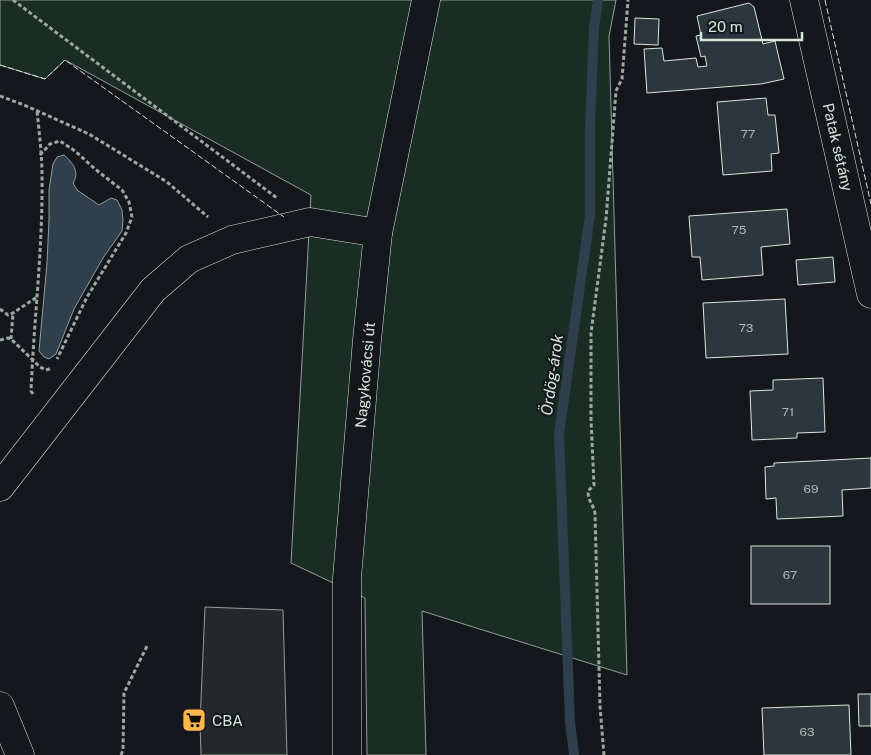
<svg xmlns="http://www.w3.org/2000/svg" width="871" height="755" font-family="'Public Sans',sans-serif">
<style>
.green{fill:#1a2d24;stroke:#939e99}
.parking{fill:#24282b;stroke:#939e99}
.water{fill:#2f3f4d;stroke:#939e99}
.lines{fill:none;stroke-linecap:round;stroke-linejoin:round}
.stream{stroke:#2f3f4d;stroke-width:10}
.building{fill:#2c363c;stroke:#d8e6dc}
.minor-casing{stroke:#d8e6dc;stroke-width:29}
.path{stroke:#9da8a2;stroke-width:3;stroke-dasharray:4 2.5;stroke-linecap:butt}
.minor{stroke:#14181c;stroke-width:28}
.fence{stroke:#d8e6dc;stroke-width:1;stroke-dasharray:6 2.5;stroke-linecap:butt}
.labels{text-anchor:middle;dominant-baseline:central;stroke-width:4;stroke-linejoin:round;paint-order:stroke}
.number-label{font-size:12px;fill:#adbab4}
.street-label{font-size:15px;fill:#d8e6dc;stroke:#14181c}
.poi-label{font-size:15px;fill:#d8e6dc;stroke:#14181c;text-anchor:start}
.water-label{font-size:16px;font-style:italic;fill:#d8e6dc;stroke:#14181c}
</style>
<rect width="100%" height="100%" fill="#14181c"/>
<path class="green" d="M 0,0 L 616,0 L 609,36 L 627,675 L 422,611 L 426,755 L 367,755 L 365,598 L 291,563 L 311,195 L 65,60 L 45,79 L 0,65 Z"/>
<path class="parking" d="M 205,607 L 283,610 L 287,755 L 201,755 L 200,723 Z"/>
<path class="water" d="M 64,155 C 73,163 80,172 73,183 L 77,190 L 99,205 L 111,198 L 117,200 L 122,210 L 123,220 L 122,231 L 103,258 L 74,309 L 56,354 L 49,359 L 44,357 L 39,351 L 47,263 L 49,220 L 49,190 L 53,164 L 57,157 Z"/>
<g class="lines">
<path class="stream" d="M 574,755 L 570,722 L 559,434 L 590,215 L 590,129 L 594,28 L 598,0"/>
</g>
<g class="building">
<path d="M 749,3 L 754,7 L 763,44 L 775,41 L 784,79 L 761,84 L 647,93 L 644,49 L 662,48 L 664,61 L 696,58 L 698,67 L 707,66 L 705,56 L 701,57 L 696,36 L 701,35 L 697,16 Z"/>
<path d="M 635,18 L 659,19 L 658,45 L 634,44 Z"/>
<path d="M 766,98 L 768,115 L 775,115 L 779,153 L 771,154 L 772,171 L 723,175 L 717,102 Z"/>
<path d="M 787,209 L 790,244 L 761,247 L 763,275 L 702,280 L 700,257 L 692,257 L 689,216 Z"/>
<path d="M 833,257 L 835,282 L 798,285 L 796,260 Z"/>
<path d="M 785,299 L 788,354 L 706,358 L 703,303 Z"/>
<path d="M 823,378 L 825,432 L 797,433 L 797,438 L 752,440 L 750,391 L 773,390 L 773,380 Z"/>
<path d="M 871,458 L 871,488 L 842,490 L 843,516 L 777,519 L 776,498 L 766,499 L 765,467 L 774,466 L 774,463 Z"/>
<rect x="751" y="546" width="79" height="58"/>
<path d="M 858,694 L 871,694 L 871,726 L 859,726 Z"/>
<path d="M 849,705 L 851,755 L 764,755 L 762,708 Z"/>
</g>
<g class="lines">
<g class="minor-casing">
<g id="minor">
<path d="M 804,0 L 871,294"/>
<path d="M 0,487 L 153,290 L 189,259 L 232,240 L 310,222 L 378,233"/>
<path d="M 0,706 L 20,755"/>
<path d="M 347,755 L 347,578 L 367,340 L 378,233 L 426,0"/>
</g>
</g>
<g class="path">
<path d="M 13,0 L 277,198"/>
<path d="M 0,96 L 24,105 L 89,134 L 167,182 L 208,217"/>
<path d="M 40,155 L 50,144 L 60,141 L 75,151 L 95,169 L 122,190 L 129,202 L 132,217 L 126,233 L 87,297 L 57,359"/>
<path d="M 0,309 L 8,315 L 13,313 L 37,297"/>
<path d="M 11,339 L 13,313"/>
<path d="M 0,340 L 8,338 L 11,339 L 40,367 L 46,370 L 52,368"/>
<path d="M 33,394 L 31,391 C 34,319 43,247 42,175 C 42,154 39,132 37,110"/>
<path d="M 121,755 L 123,750 L 124,693 L 147,646"/>
<path d="M 604,755 L 600,706 L 595,513 C 593,504 588,501 588,491 L 594,485 L 591,419 L 591,333 L 606,219 L 616,91 L 622,79 L 628,0"/>
</g>
<use href="#minor" class="minor"/>
<g class="fence">
<path d="M 825,0 L 871,204"/>
<path d="M 0,65 L 45,79 L 65,60 L 284,217"/>
</g>
</g>
<defs>
<g id="supermarket-square" transform="scale(1.25)"><rect x="-9" y="-9" width="18" height="18" rx="4" fill="#ffb74d" stroke="#14181c"/><path d="M-6-5.5h2.5l.6 2H6L4.5 2H-2.5L-4.4-4H-6ZM-1.5 3.2a1.3 1.3 0 1 0 .1 0ZM3 3.2a1.3 1.3 0 1 0 .1 0Z" fill="#111"/></g>
</defs>
<g fill-rule="evenodd">
<use href="#supermarket-square" x="194" y="720"/>
</g>
<g class="labels">
<g class="number-label">
<text x="748" y="134">77</text>
<text x="739" y="230">75</text>
<text x="746" y="328">73</text>
<text x="788" y="412">71</text>
<text x="811" y="489">69</text>
<text x="790" y="575">67</text>
<text x="807" y="732">63</text>
</g>
<g class="street-label">
<text transform="translate(838 147) rotate(77)">Patak sétány</text>
<text transform="translate(365 375) rotate(-85)">Nagykovácsi út</text>
</g>
<g class="poi-label">
<text x="212" y="720">CBA</text>
</g>
<g class="water-label">
<text transform="translate(552 375) rotate(-82)">Ördög-árok</text>
</g>
</g>
<path d="M701 32v8h101v-8" fill="none" stroke="#d8e6dc" stroke-width="2.5"/>
<text x="708" y="32" font-size="15" fill="#d8e6dc" stroke="#14181c" stroke-width="4" paint-order="stroke">20 m</text>
</svg>
